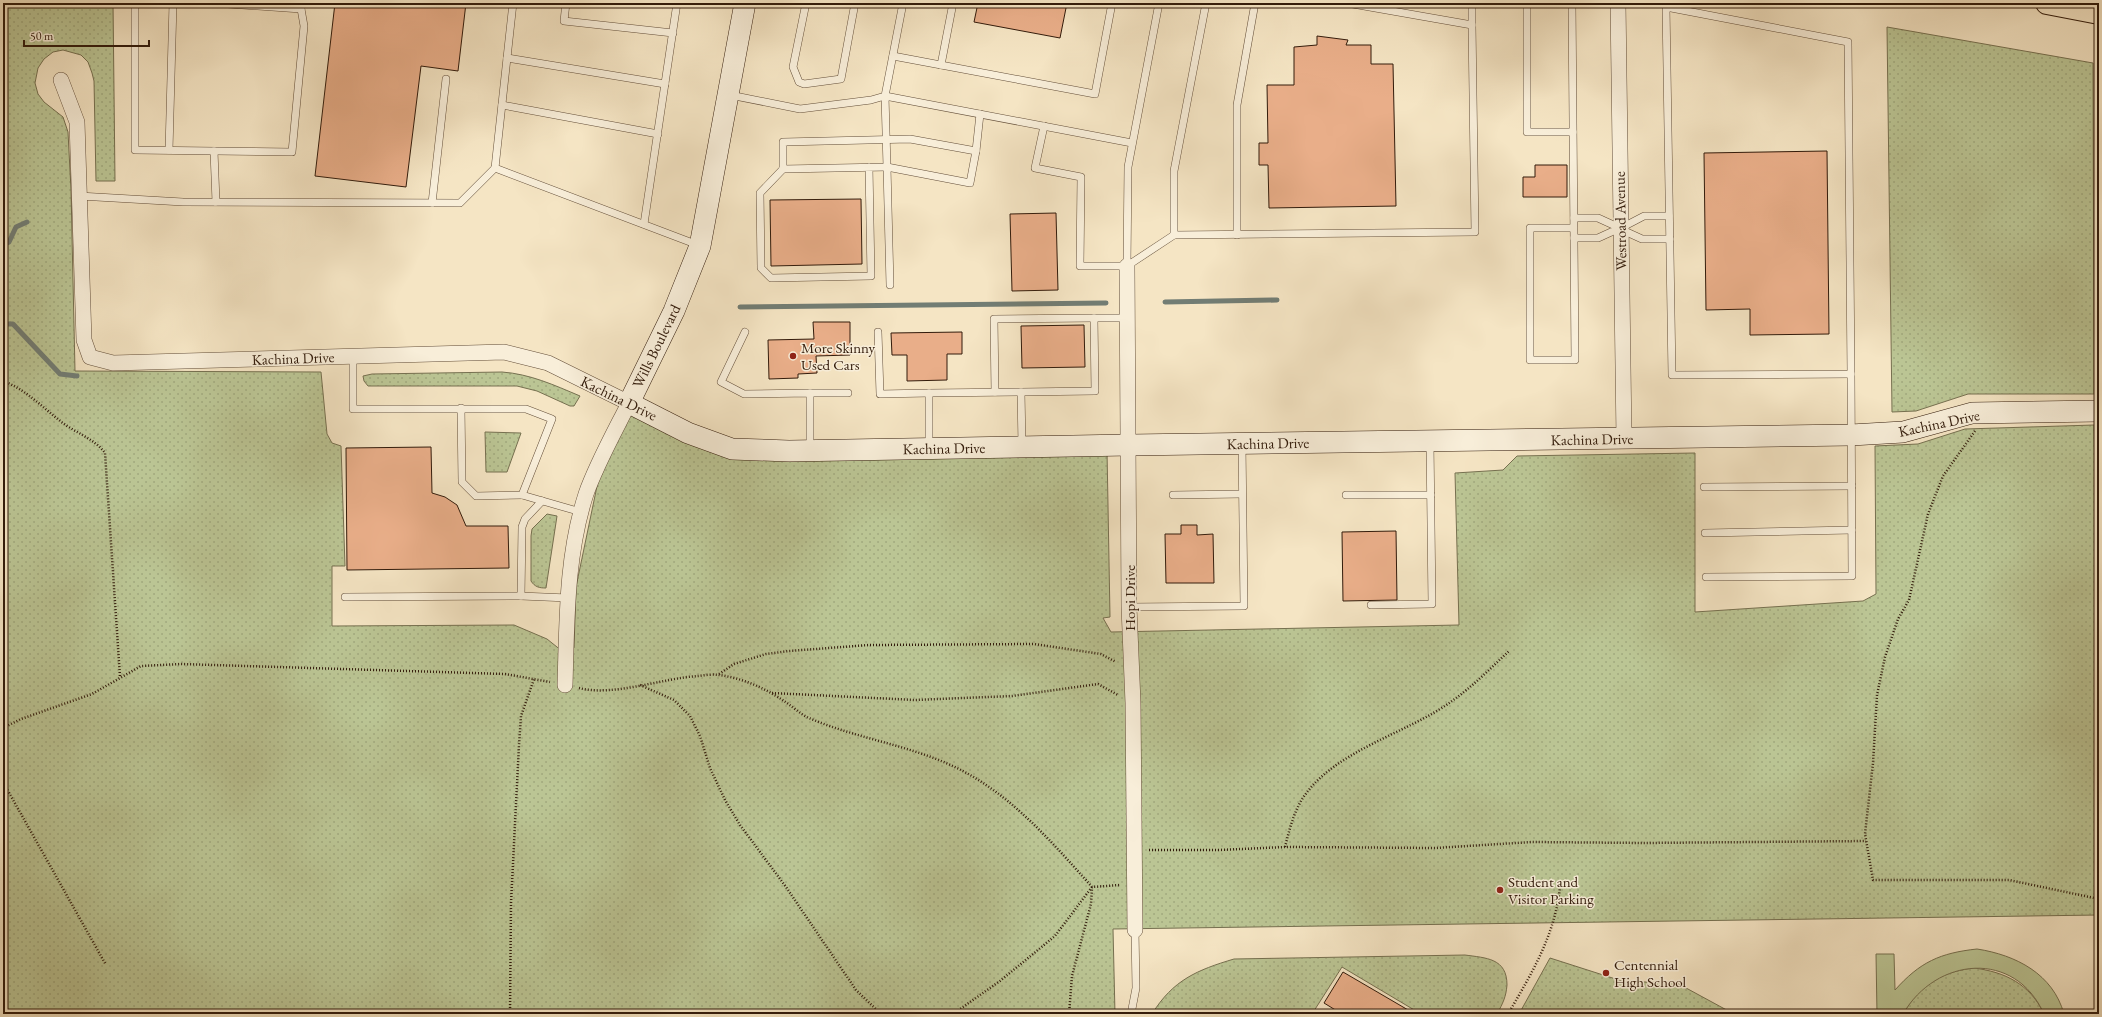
<svg xmlns="http://www.w3.org/2000/svg" width="2102" height="1017" font-family="'EB Garamond',serif">
<style>
.grass{fill:url(#grass-dots);stroke:#767050}
.pitch{fill:#bbc594;stroke:#767050}
.lines{fill:none;stroke-linecap:round;stroke-linejoin:round}
.stream{stroke:#727d74;stroke-width:5}
.building{fill:#e9ae89;stroke:#321b0b}
.lane-casing{stroke:#634e39;stroke-width:8}
.street-casing{stroke:#634e39;stroke-width:16}
.secondary-casing{stroke:#321b0b;stroke-width:22}
.highway-casing{stroke:#321b0b;stroke-width:24}
.path{stroke:#321b0b;stroke-width:2.5;stroke-dasharray:1 2;stroke-linecap:butt}
.lane{stroke:#f8eed9;stroke-width:7}
.street{stroke:#f8eed9;stroke-width:15}
.secondary{stroke:#f8eed9;stroke-width:21}
.highway{stroke:#f5e5c4;stroke-width:22}
.poi-dot{fill:#8f2418;stroke:#f8eed9;stroke-width:1.5}
.labels{text-anchor:middle;dominant-baseline:central;stroke-width:3;stroke-linejoin:round;paint-order:stroke}
.street-label{font-size:15px;fill:#321b0b;stroke:#f8eed9}
.poi-label{font-size:15px;fill:#321b0b;stroke:#f8eed9;text-anchor:start}
</style>
<defs>
<pattern id="grass-dots" width="8" height="8" patternUnits="userSpaceOnUse"><rect width="8" height="8" fill="#bbc594"/><path d="M2 2h.1M6 6h.1" fill="none" stroke="#a1a97e" stroke-width="1.8" stroke-linecap="round"/></pattern>
</defs>
<rect width="100%" height="100%" fill="#f5e5c4"/>
<filter id="stains"><feTurbulence type="fractalNoise" baseFrequency=".005" numOctaves="4"/><feColorMatrix values="0 0 0 0 .2 0 0 0 0 .09 0 0 0 0 .02 0 0 0 .5 -.17"/></filter>
<radialGradient id="worn" r=".72"><stop offset=".6" stop-color="#630" stop-opacity="0"/><stop offset="1" stop-color="#630" stop-opacity=".3"/></radialGradient>
<g class="grass">
<path d="M 3,3 L 113,3 L 115,181 L 96,181 L 94,81 L 92,73 L 88,62 L 81,55 L 63,50 L 53,52 L 44,59 L 38,68 L 35,83 L 38,94 L 44,102 L 63,117 L 68,132 L 71,190 L 75,371 L 321,372 L 327,434 L 332,443 L 341,446 L 345,566 L 332,566 L 332,626 L 514,625 L 547,639 L 562,651 L 574,648 L 576,587 L 601,467 L 631,412 L 704,440 L 1107,450 L 1110,617 L 1103,618 L 1111,632 L 1459,625 L 1455,473 L 1503,470 L 1517,456 L 1695,453 L 1695,612 L 1863,601 L 1876,594 L 1875,446 L 1918,444 L 1965,429 L 2094,425 L 2099,681 L 2099,915 L 1113,929 L 1115,1014 L 3,1014 Z"/>
<path d="M 1887,27 L 2093,63 L 2094,394 L 1968,394 L 1916,411 L 1892,412 Z"/>
<path d="M 502,372 C 530,374 554,385 580,396 L 574,406 L 570,406 L 537,391 L 517,386 L 368,386 L 364,381 L 363,376 L 372,374 Z"/>
<path d="M 485,432 L 521,433 L 507,472 L 486,472 Z"/>
<path d="M 547,514 L 557,516 L 546,588 C 539,588 535,587 531,581 L 531,536 L 532,529 Z"/>
<path d="M 1465,955 C 1486,958 1507,958 1507,985 C 1506,997 1503,1003 1497,1014 L 1421,1014 L 1342,967 L 1312,1014 L 1152,1014 C 1173,980 1197,970 1234,959 Z"/>
<path d="M 1550,958 L 1625,982 L 1675,982 L 1734,1014 L 1519,1014 Z"/>
<path d="M 1974,968 C 2005,972 2030,984 2044,1014 L 1903,1014 C 1920,985 1940,972 1974,968 Z"/>
</g>
<path class="pitch" d="M 1977,949 C 2016,955 2053,974 2064,1014 L 2044,1014 C 2015,949 1936,957 1903,1014 L 1877,1014 L 1876,954 L 1894,954 L 1895,990 C 1920,962 1940,953 1977,949 Z"/>
<g class="lines">
<g class="stream">
<path d="M 3,245 L 9,242 L 16,227 L 27,222"/>
<path d="M 1165,302 L 1277,300"/>
<path d="M 740,307 L 1106,303"/>
<path d="M 3,324 L 13,324 L 60,374 L 77,376"/>
</g>
</g>
<g class="building">
<path d="M 335,3 L 466,3 L 458,71 L 421,66 L 406,187 L 315,176 Z"/>
<path d="M 978,3 L 1067,3 L 1060,38 L 974,22 Z"/>
<path d="M 1317,36 L 1348,40 L 1346,45 L 1371,45 L 1371,64 L 1393,64 L 1396,206 L 1269,208 L 1268,165 L 1259,165 L 1259,143 L 1268,143 L 1267,85 L 1294,85 L 1294,47 L 1317,45 Z"/>
<path d="M 1827,151 L 1829,334 L 1750,335 L 1750,309 L 1706,310 L 1704,153 Z"/>
<path d="M 1535,165 L 1567,165 L 1567,197 L 1523,197 L 1523,177 L 1535,177 Z"/>
<path d="M 861,199 L 862,264 L 771,266 L 770,200 Z"/>
<path d="M 1056,213 L 1058,290 L 1012,291 L 1010,214 Z"/>
<path d="M 813,322 L 850,322 L 850,355 L 816,356 L 817,373 L 798,374 L 798,378 L 769,379 L 768,340 L 814,339 Z"/>
<path d="M 1084,325 L 1085,367 L 1022,368 L 1021,326 Z"/>
<path d="M 962,332 L 962,354 L 947,354 L 947,380 L 907,381 L 907,355 L 892,355 L 891,333 Z"/>
<path d="M 431,447 L 432,493 L 445,497 L 457,505 L 466,526 L 508,526 L 509,568 L 347,570 L 346,448 Z"/>
<path d="M 1181,525 L 1197,525 L 1197,535 L 1213,534 L 1214,583 L 1166,583 L 1165,534 L 1181,534 Z"/>
<path d="M 1396,531 L 1397,600 L 1343,601 L 1342,532 Z"/>
<path d="M 1343,972 L 1415,1014 L 1342,1014 L 1324,1003 Z"/>
</g>
<g class="lines">
<g class="lane-casing">
<g id="lane">
<path d="M 135,3 L 135,150 L 292,152 L 304,26 L 300,3"/>
<path d="M 214,3 L 301,9"/>
<path d="M 513,3 L 495,168 L 698,245"/>
<path d="M 566,3 L 564,21 L 673,33"/>
<path d="M 806,3 L 793,67 L 799,82 L 804,84 L 841,79 L 855,3"/>
<path d="M 1472,3 L 1472,25"/>
<path d="M 1527,3 L 1527,132 L 1573,132"/>
<path d="M 1572,3 L 1575,360 L 1530,360 L 1530,228 L 1574,228"/>
<path d="M 1666,7 L 1848,42 L 1851,374 L 1672,375 Z"/>
<path d="M 893,56 L 1095,94 L 1112,3"/>
<path d="M 507,58 L 665,84"/>
<path d="M 941,65 L 953,3"/>
<path d="M 730,95 L 800,109 L 871,100 L 885,96 L 903,3"/>
<path d="M 502,105 L 658,134"/>
<path d="M 1044,126 L 1035,168 L 1081,177 L 1080,266 L 1127,266 L 1174,235 L 1475,232 L 1472,25 L 1347,3"/>
<path d="M 169,150 L 173,3"/>
<path d="M 214,151 L 216,202"/>
<path d="M 976,151 L 980,114"/>
<path d="M 869,167 L 871,276 L 771,278 L 761,268 L 760,193 L 783,169 L 887,167 L 885,96 L 1132,143"/>
<path d="M 783,169 L 783,142 L 910,139 L 976,151 L 970,183 L 887,167 L 890,285"/>
<path d="M 79,196 L 183,202 L 460,203 L 495,168"/>
<path d="M 432,203 L 446,79"/>
<path d="M 1574,218 L 1598,218 L 1620,228 L 1598,238 L 1574,238"/>
<path d="M 644,224 L 677,3"/>
<path d="M 1621,228 L 1644,216 L 1669,216"/>
<path d="M 1620,229 L 1642,239 L 1670,239"/>
<path d="M 1174,235 L 1174,171 L 1206,3"/>
<path d="M 1237,235 L 1237,105 L 1255,3"/>
<path d="M 1127,266 L 1128,167 L 1159,3"/>
<path d="M 745,332 L 721,382 L 744,394 L 810,393 L 810,449"/>
<path d="M 878,332 L 880,394 L 929,393"/>
<path d="M 353,356 L 353,409 L 526,409 L 552,419 L 522,495 L 476,496 L 462,482 L 461,408"/>
<path d="M 995,392 L 994,319 L 1094,318"/>
<path d="M 810,393 L 848,393"/>
<path d="M 1022,445 L 1021,392 L 1095,391 L 1094,318 L 1127,318"/>
<path d="M 929,446 L 929,393 L 1021,392"/>
<path d="M 1704,487 L 1852,486"/>
<path d="M 522,495 L 581,512"/>
<path d="M 1173,495 L 1242,494"/>
<path d="M 1346,495 L 1431,495"/>
<path d="M 542,501 L 525,519 L 522,527 L 521,596 L 568,598"/>
<path d="M 2099,512 L 2099,520"/>
<path d="M 1705,533 L 1852,530"/>
<path d="M 1706,577 L 1852,576 L 1851,374"/>
<path d="M 345,597 L 521,596"/>
<path d="M 1371,605 L 1432,604 L 1430,443"/>
<path d="M 1129,607 L 1244,606 L 1242,445"/>
<path d="M 1131,1014 L 1136,988 L 1135,930"/>
</g>
</g>
<g class="street-casing">
<g id="street">
<path d="M 1618,3 L 1624,438"/>
<path d="M 61,80 L 77,122 L 84,340 L 90,357 L 113,363 L 504,352 L 548,363 L 629,403 C 615,431 596,465 586,494 C 566,556 567,621 565,685"/>
<path d="M 1127,266 L 1129,607 L 1133,703 L 1135,930"/>
</g>
</g>
<g class="secondary-casing">
<path id="secondary" d="M 745,3 L 700,246 L 674,311 L 629,403 L 688,433 L 732,449 L 789,451 L 1129,445 L 1851,435 L 1903,432 L 1972,413 L 2099,411"/>
</g>
<g class="highway-casing">
<path id="highway" d="M 2047,3 L 2099,13"/>
</g>
<g class="path">
<path d="M 3,381 C 25,389 41,406 59,420 C 73,432 94,438 105,453 L 120,677"/>
<path d="M 1975,431 L 1943,476 L 1928,514 L 1909,600 L 1898,619 L 1885,657 L 1877,695 L 1873,763 L 1865,834 L 1873,880 L 2009,880 L 2099,899"/>
<path d="M 719,674 L 734,664 L 766,654 L 789,651 L 869,645 L 1034,644 L 1101,654 L 1116,662"/>
<path d="M 640,685 L 674,700 L 690,716 L 700,736 L 710,768 L 725,800 L 740,825 L 786,887 L 856,990 L 881,1014"/>
<path d="M 579,688 C 613,697 663,678 698,676 C 705,675 713,674 719,675 C 742,678 765,688 784,701 C 792,706 800,714 809,718 C 853,737 902,744 946,763 C 1007,789 1049,839 1092,887 L 1120,885"/>
<path d="M 772,693 L 915,700 L 1012,696 L 1098,684 L 1118,695"/>
<path d="M 3,728 L 21,719 L 92,694 L 141,666 L 181,664 L 505,674 L 550,682"/>
<path d="M 3,782 L 106,965"/>
<path d="M 1285,847 C 1289,831 1293,815 1301,801 C 1331,751 1407,734 1452,701 C 1472,687 1491,668 1509,651"/>
<path d="M 1149,850 L 1219,850 L 1285,847 L 1435,848 L 1532,842 L 1644,843 L 1866,841"/>
<path d="M 510,1014 L 511,903 L 519,745 L 521,716 L 534,679"/>
<path d="M 953,1014 L 1000,981 L 1055,936 L 1092,887"/>
<path d="M 1069,1014 L 1072,976 L 1091,904 L 1092,888"/>
<path d="M 1508,1014 C 1532,973 1555,935 1560,887"/>
</g>
<use href="#lane" class="lane"/>
<use href="#street" class="street"/>
<use href="#secondary" class="secondary"/>
<use href="#highway" class="highway"/>
</g>
<g class="poi-dot">
<circle cx="793" cy="356" r="4"/>
<circle cx="1500" cy="890" r="4"/>
<circle cx="1606" cy="973" r="4"/>
</g>
<g class="labels">
<g class="street-label">
<text transform="translate(1620 221) rotate(-91)">Westroad Avenue</text>
<text transform="translate(656 346) rotate(-64)">Wills Boulevard</text>
<text transform="translate(293 358) rotate(-2)">Kachina Drive</text>
<text transform="translate(619 398) rotate(26)">Kachina Drive</text>
<text transform="translate(1939 423) rotate(-12)">Kachina Drive</text>
<text transform="translate(1592 439) rotate(-1)">Kachina Drive</text>
<text transform="translate(1268 443) rotate(-1)">Kachina Drive</text>
<text transform="translate(944 448) rotate(-1)">Kachina Drive</text>
<text transform="translate(1129 598) rotate(-90)">Hopi Drive</text>
</g>
<g class="poi-label">
<text x="801" y="347">More Skinny<tspan x="801" dy="17">Used Cars</tspan></text>
<text x="1508" y="881">Student and<tspan x="1508" dy="17">Visitor Parking</tspan></text>
<text x="1614" y="964">Centennial<tspan x="1614" dy="17">High School</tspan></text>
</g>
</g>
<rect width="2102" height="1017" fill="none" stroke="#f5e5c4" stroke-width="16"/>
<rect x="4" y="4" width="2094" height="1009" fill="none" stroke="#321b0b" stroke-width="2"/>
<rect x="8" y="8" width="2086" height="1001" fill="none" stroke="#321b0b"/>
<path d="M24 40v6h125v-6" fill="none" stroke="#321b0b" stroke-width="2"/>
<text x="30" y="40" font-size="12" fill="#321b0b" stroke="#f8eed9" stroke-width="3" paint-order="stroke">50 m</text>
<rect width="100%" height="100%" filter="url(#stains)"/>
<rect width="100%" height="100%" fill="url(#worn)"/>
</svg>
